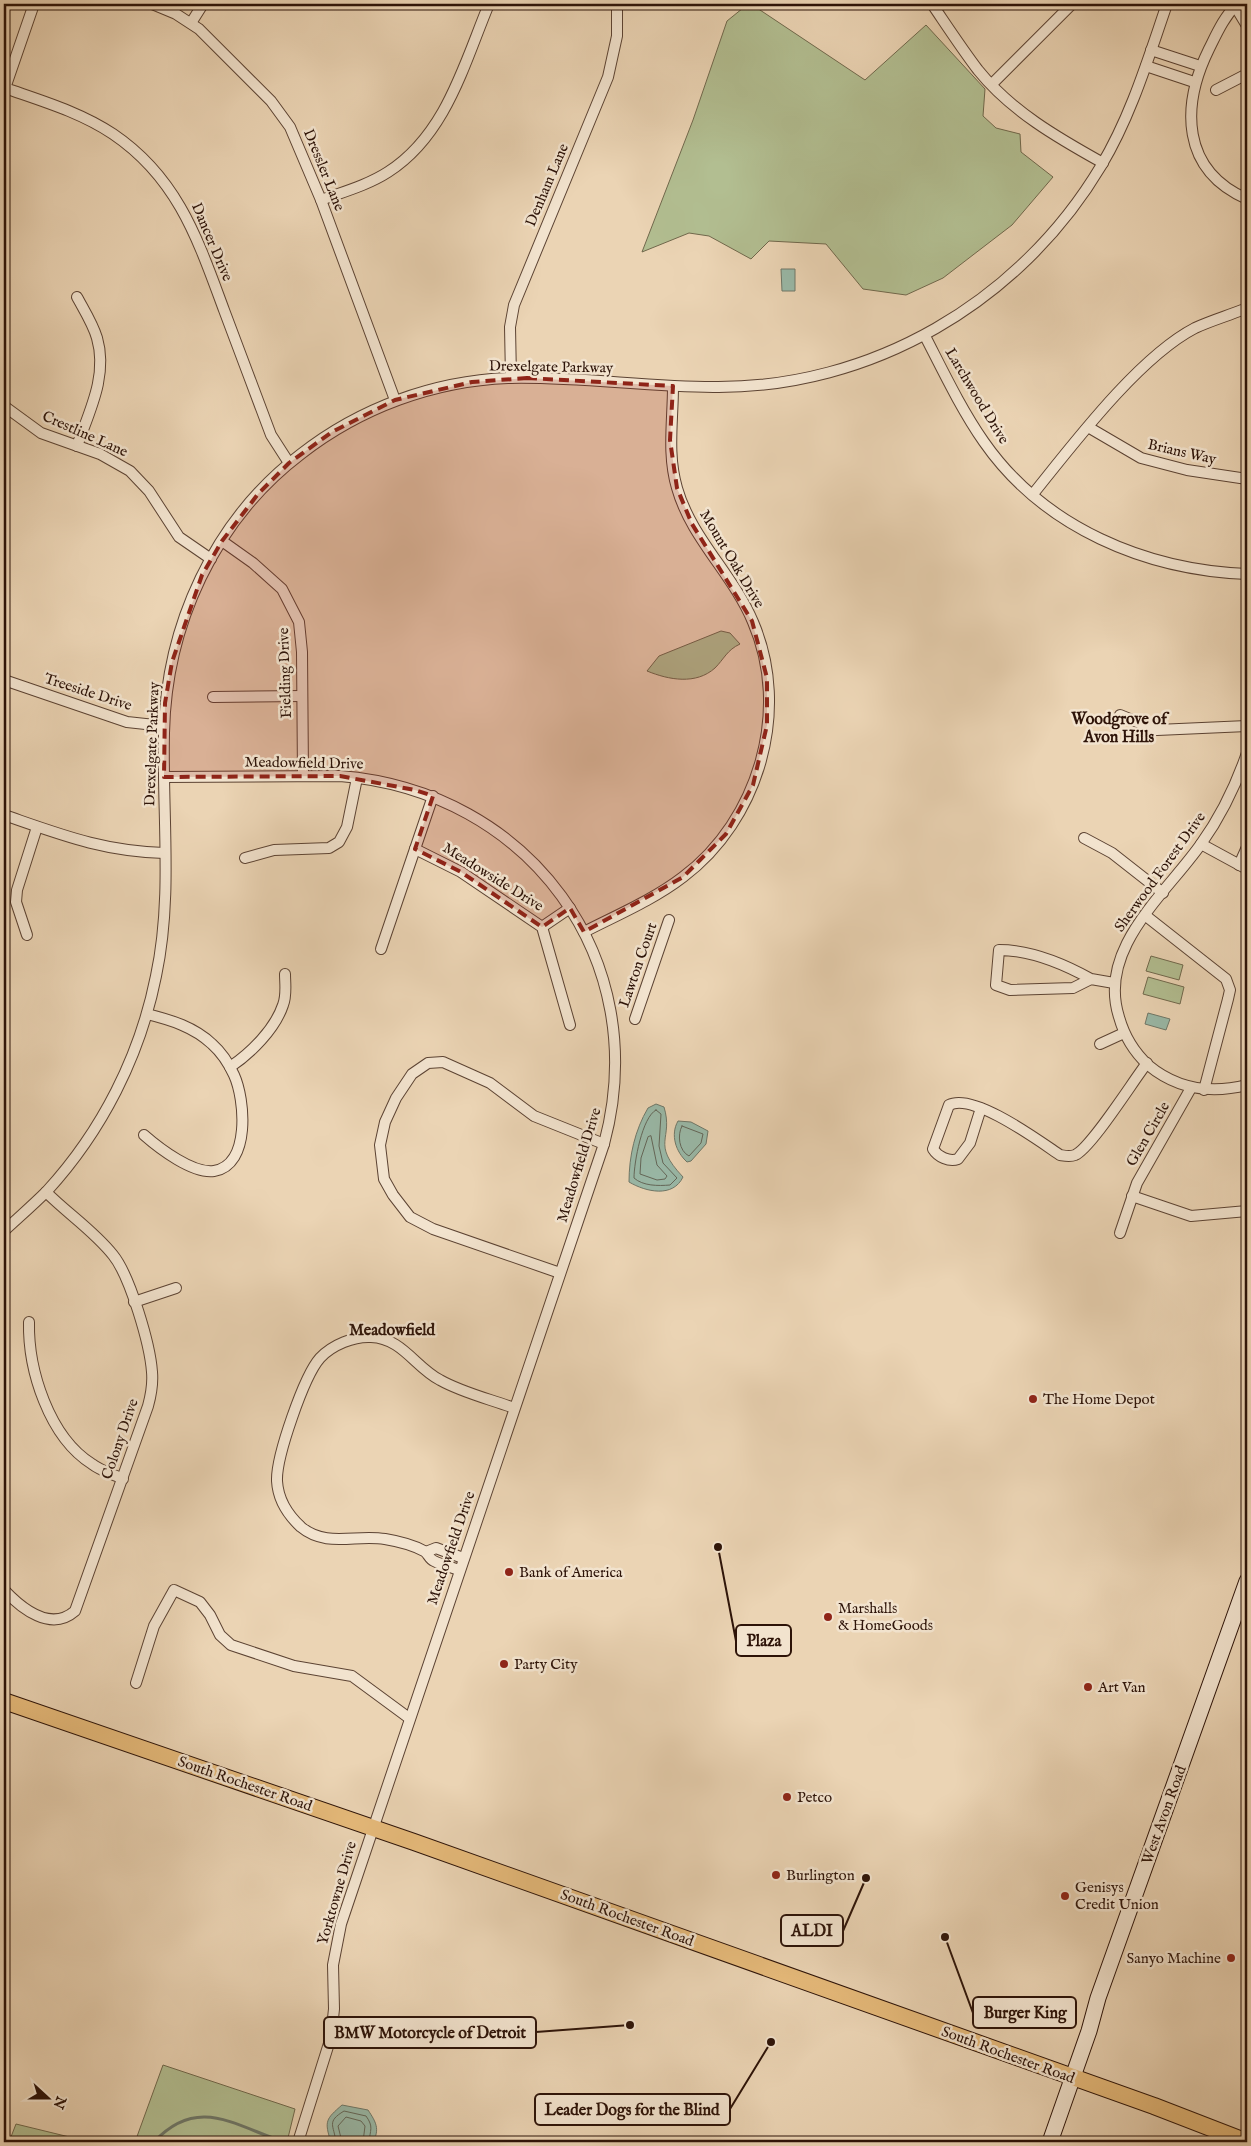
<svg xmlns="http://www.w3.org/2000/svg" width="1251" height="2146" font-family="'IM FELL English',serif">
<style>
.green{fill:#b2be91;stroke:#70684c}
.water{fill:#99b9a8;stroke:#6e7768}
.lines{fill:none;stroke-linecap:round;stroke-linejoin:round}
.shore{stroke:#636658;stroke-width:1}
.stream{stroke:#6e7768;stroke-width:3}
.minor-casing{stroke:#5c4333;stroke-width:12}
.secondary-casing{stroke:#2d1308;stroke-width:17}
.primary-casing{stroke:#2d1308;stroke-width:18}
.minor{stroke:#f2e3ce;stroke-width:10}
.secondary{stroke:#f2e3ce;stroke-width:15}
.primary{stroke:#e6ba7a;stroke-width:16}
.marked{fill:#8f2418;fill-opacity:0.2;stroke:#8f2418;stroke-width:4;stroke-dasharray:10 6;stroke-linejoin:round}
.poi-dot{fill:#8f2418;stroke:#f2e3ce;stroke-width:2}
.labels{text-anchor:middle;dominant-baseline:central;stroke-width:5;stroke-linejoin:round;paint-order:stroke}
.street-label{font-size:15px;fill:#2d1308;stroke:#f2e3ce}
.poi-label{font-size:15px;fill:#2d1308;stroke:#f2e3ce;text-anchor:start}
.neighbourhood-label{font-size:16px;font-weight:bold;fill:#2d1308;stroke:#f2e3ce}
.leader{fill:none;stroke:#2d1308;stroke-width:2}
.callout-dot{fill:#2d1308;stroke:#f2e3ce;stroke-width:2}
.callout{fill:#f2e3ce;stroke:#2d1308;stroke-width:2}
.callout-label{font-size:16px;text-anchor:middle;font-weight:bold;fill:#2d1308}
</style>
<rect width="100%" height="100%" fill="#ebd4b4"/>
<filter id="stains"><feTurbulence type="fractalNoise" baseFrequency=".004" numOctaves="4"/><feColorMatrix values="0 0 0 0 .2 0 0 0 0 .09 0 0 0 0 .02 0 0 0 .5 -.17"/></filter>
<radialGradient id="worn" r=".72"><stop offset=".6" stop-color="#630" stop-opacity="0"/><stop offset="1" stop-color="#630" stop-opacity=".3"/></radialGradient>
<g class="green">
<path d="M 748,4 L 751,4 L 865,80 L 926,25 L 985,89 L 983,116 L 996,128 L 1020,134 L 1021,152 L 1053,177 L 1012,225 L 943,278 L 906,295 L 863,289 L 826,244 L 769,241 L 751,259 L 709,236 L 689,233 L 642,252 L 693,120 L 727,21 Z"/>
<path d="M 721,631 L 730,633 L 740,644 C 727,650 724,659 715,668 C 696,685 669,680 647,671 L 659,656 Z"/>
<path d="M 1151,956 L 1183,965 L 1179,980 L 1146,971 Z"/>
<path d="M 1148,977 L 1184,987 L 1180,1004 L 1143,994 Z"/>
<path d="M 163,2065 L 295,2109 L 287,2142 L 135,2142 Z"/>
<path d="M 16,2124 L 90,2142 L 9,2142 Z"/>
</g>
<g class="water">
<path d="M 781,269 L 795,269 L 795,291 L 782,291 Z"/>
<path d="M 1148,1013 L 1170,1019 L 1166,1030 L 1145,1024 Z"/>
<path d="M 656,1104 L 664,1107 C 674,1140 650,1142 683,1177 C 673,1198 646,1192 629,1182 C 629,1156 635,1130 648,1108 Z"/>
<path d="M 678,1121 L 691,1122 L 708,1131 L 706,1144 L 691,1161 L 687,1162 C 676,1152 670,1135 678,1121 Z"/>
<path d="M 342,2105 L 368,2110 C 376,2122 380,2129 373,2142 L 331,2142 C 324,2121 326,2119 342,2105 Z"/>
</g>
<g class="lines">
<g class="shore">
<path d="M 656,1110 L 661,1114 L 659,1146 L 663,1163 L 677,1178 L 670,1185 C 658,1186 643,1186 634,1178 C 634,1163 642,1117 656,1110 Z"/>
<path d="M 682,1126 L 703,1134 L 701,1143 L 689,1156 C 679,1151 677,1135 682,1126 Z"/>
<path d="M 651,1136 L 657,1165 L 667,1176 L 665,1179 L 657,1180 L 640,1174 L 641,1158 L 648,1137 Z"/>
<path d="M 336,2142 C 334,2125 326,2122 344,2111 L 366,2116 C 374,2127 370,2130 369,2142"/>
<path d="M 342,2142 L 338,2126 L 346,2117 L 361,2121 L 365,2126 L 363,2142"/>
</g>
<path class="stream" d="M 154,2142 C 198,2095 235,2126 284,2142"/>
<g class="minor-casing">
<g id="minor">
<path d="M 152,4 L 176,14 L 199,29 L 271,101 L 290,127 L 321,200 L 395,400"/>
<path d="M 932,4 C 947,26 962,49 978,70 C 1011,111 1058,138 1103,163"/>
<path d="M 1237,4 C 1224,17 1217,33 1209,49 C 1181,106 1181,170 1247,199"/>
<path d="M 1235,6 L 1247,26"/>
<path d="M 191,23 L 203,4"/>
<path d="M 1151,50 L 1200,66"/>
<path d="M 1146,66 L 1194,82"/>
<path d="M 992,84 L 1072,4"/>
<path d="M 5,88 C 42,101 80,112 113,134 C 178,178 198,240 224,310 C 240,352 255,393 271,435 L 289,463"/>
<path d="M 1216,90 L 1247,74"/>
<path d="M 4,91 L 34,4"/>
<path d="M 321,200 C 343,192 368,185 388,172 C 446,135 464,64 489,4"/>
<path d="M 925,336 C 943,371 961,409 984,442 C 1044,528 1146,570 1247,574"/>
<path d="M 511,378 L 510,327 L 514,305 L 608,77 L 617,36 L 617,4"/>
<path d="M 4,406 L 41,433 L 100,454 L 130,471 L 149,491 L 179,537 L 211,559"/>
<path d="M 1088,427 L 1141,458 L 1187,470 L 1247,479"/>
<path d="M 77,446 C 89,412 108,376 97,338 C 93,324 84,310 77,297"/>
<path d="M 1033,494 C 1074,443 1139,357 1195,328 C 1210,321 1227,316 1242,310 L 1247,310"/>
<path d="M 222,541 L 253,563 L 282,589 L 299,622 L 302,652 L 303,776"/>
<path d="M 4,680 L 127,722 L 164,726"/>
<path d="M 213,697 L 302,696"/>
<path d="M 1120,715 L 1157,730 L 1247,726"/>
<path d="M 1247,753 C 1236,785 1221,816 1201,844 C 1166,894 1097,948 1119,1017 C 1124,1035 1134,1052 1148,1065 C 1178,1090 1211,1094 1247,1085"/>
<path d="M 164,777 L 340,776 C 529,791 654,959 604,1144 L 341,1924 L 333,1965 L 334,2009 L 331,2037 L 298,2142"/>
<path d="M 4,815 C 62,835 102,851 164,853"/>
<path d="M 1084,838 L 1112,853 L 1163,893"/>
<path d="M 1201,844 L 1247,869"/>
<path d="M 415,849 L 461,872 L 542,927 L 570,1025"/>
<path d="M 245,858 L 274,850 L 329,848 L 339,842 L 347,827 L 357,778"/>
<path d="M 1239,865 L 1247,847"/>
<path d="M 1146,916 L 1226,979 L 1230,990 L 1228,999 L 1204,1090"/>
<path d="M 542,927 L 570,908"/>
<path d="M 584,932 C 617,915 653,900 683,877 C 759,820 791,710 753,622 C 733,574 691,538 677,488 C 667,454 673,421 673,386"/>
<path d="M 27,935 L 16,902 L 17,890 L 37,827"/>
<path d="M 381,949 L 433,796"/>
<path d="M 1091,979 C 1064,964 1030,950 999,950 L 996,985 L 1010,990 L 1073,988 L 1091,979 L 1114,983"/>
<path d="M 635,1019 L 669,920"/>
<path d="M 1100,1044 L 1124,1033"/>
<path d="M 230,1067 C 251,1053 275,1029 283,1005 C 287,995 285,984 285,974"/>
<path d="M 981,1108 L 970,1143 L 958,1159 C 949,1162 938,1157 933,1149 L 949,1105 C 973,1092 1039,1141 1060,1155 C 1066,1156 1070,1157 1075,1155 C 1091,1148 1133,1081 1147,1063"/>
<path d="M 144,1135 C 160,1149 193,1174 214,1171 C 251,1165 245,1099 234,1075 C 229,1064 221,1052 212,1044 C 194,1027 171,1020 147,1014"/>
<path d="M 1132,1196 L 1191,1216 L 1247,1211"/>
<path d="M 4,1231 C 18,1218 33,1205 47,1191 C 102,1131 140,1056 156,976 C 173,897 162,814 164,733 C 166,626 214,520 301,454 C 360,408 433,381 508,378 C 576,376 645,387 713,387 C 871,389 1020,302 1101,166 C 1131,116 1148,59 1167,4"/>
<path d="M 1120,1233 L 1137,1183 L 1191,1088"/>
<path d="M 560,1273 L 433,1229 L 410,1217 L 393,1195 L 384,1179 L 380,1145 L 385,1122 L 396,1098 L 412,1074 L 428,1063 L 443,1062 L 490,1083 L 534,1116 L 604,1144"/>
<path d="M 134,1302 L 176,1288"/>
<path d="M 29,1322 C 28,1370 49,1437 92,1464 C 101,1471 113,1474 123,1479"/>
<path d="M 426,1552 L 436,1548 L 463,1558"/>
<path d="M 459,1570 C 451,1567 442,1565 434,1561 C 429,1559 428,1553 424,1551 C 413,1545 397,1541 385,1539 C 356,1534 326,1548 301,1527 C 288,1515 278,1499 277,1481 C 276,1457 304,1376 320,1358 C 332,1345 354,1336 371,1337 C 402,1338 415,1367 440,1380 C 463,1393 490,1399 514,1408"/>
<path d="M 4,1590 C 22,1609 51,1632 75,1611 L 148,1406 C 151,1395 153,1383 152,1372 C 150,1344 130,1276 113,1255 C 94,1231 68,1214 46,1192"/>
<path d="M 136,1683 L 154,1626 L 174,1590 L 200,1602 L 210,1615 L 220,1635 L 231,1645 L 294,1666 L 352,1676 L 409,1718"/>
</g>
</g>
<g class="secondary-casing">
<path id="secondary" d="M 1050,2142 L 1089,2031 L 1098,1998 L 1247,1581"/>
</g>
<g class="primary-casing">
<path id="primary" d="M 4,1701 L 414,1842 L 1154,2106 L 1247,2142"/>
</g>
<use href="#minor" class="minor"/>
<use href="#secondary" class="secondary"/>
<use href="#primary" class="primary"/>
</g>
<path class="marked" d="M 527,378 L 673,386 L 670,440 L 677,488 L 692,524 L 752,621 L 767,678 L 767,725 L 753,785 L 726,834 L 683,877 L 584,932 L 570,908 L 542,927 L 461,872 L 415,849 L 433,796 L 415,790 L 340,776 L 164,777 L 165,703 L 172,662 L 202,575 L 222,541 L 258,494 L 289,463 L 332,432 L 395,400 L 472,382 Z"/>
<g class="poi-dot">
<circle cx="1033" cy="1399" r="5"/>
<circle cx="509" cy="1572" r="5"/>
<circle cx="828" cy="1617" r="5"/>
<circle cx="504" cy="1664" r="5"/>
<circle cx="1088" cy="1687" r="5"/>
<circle cx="787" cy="1797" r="5"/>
<circle cx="776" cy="1875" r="5"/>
<circle cx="1065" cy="1896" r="5"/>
<circle cx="1231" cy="1958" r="5"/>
</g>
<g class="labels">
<g class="street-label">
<text transform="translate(324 170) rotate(68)">Dressler Lane</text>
<text transform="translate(547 185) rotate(-67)">Denham Lane</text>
<text transform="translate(212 242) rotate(67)">Dancer Drive</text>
<text transform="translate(551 367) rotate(1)">Drexelgate Parkway</text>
<text transform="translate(977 396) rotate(59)">Larchwood Drive</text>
<text transform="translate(85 434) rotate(24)">Crestline Lane</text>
<text transform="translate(1182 452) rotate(13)">Brians Way</text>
<text transform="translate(732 559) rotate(59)">Mount Oak Drive</text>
<text transform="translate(285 673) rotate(-92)">Fielding Drive</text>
<text transform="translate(88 692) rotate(18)">Treeside Drive</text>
<text transform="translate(152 744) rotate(-88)">Drexelgate Parkway</text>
<text transform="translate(304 763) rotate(1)">Meadowfield Drive</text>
<text transform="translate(1160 872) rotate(-54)">Sherwood Forest Drive</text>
<text transform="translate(493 877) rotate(32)">Meadowside Drive</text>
<text transform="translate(638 965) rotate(-71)">Lawton Court</text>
<text transform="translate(1148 1134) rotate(-60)">Glen Circle</text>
<text transform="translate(579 1165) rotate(-73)">Meadowfield Drive</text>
<text transform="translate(120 1439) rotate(-71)">Colony Drive</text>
<text transform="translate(451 1548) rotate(-71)">Meadowfield Drive</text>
<text transform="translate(245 1784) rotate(19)">South Rochester Road</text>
<text transform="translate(1164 1815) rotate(-70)">West Avon Road</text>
<text transform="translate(337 1893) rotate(-74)">Yorktowne Drive</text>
<text transform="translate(627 1918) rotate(20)">South Rochester Road</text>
<text transform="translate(1008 2055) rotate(20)">South Rochester Road</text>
</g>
<g class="poi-label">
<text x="1043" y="1399">The Home Depot</text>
<text x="519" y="1572">Bank of America</text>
<text x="838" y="1608">Marshalls<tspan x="838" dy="17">&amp; HomeGoods</tspan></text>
<text x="514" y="1664">Party City</text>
<text x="1098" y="1687">Art Van</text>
<text x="797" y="1797">Petco</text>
<text x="786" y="1875">Burlington</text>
<text x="1075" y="1887">Genisys<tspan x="1075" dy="17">Credit Union</tspan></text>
<text x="1221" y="1958" text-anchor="end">Sanyo Machine</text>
</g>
<g class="neighbourhood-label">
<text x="1119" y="720">Woodgrove of<tspan x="1119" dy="18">Avon Hills</tspan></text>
<text x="392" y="1331">Meadowfield</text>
</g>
</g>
<path class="leader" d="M718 1547L736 1641M866 1878L843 1931M945 1937L973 2013M630 2025L536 2032M771 2042L730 2109"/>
<g class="callout-dot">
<circle cx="718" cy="1547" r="5"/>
<circle cx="866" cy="1878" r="5"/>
<circle cx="945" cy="1937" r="5"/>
<circle cx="630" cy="2025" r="5"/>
<circle cx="771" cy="2042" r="5"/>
</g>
<g class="callout">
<rect x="736" y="1625" width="55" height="31" rx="5"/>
<rect x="781" y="1915" width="62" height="31" rx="5"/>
<rect x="973" y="1997" width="103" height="31" rx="5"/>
<rect x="324" y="2017" width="212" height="31" rx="5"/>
<rect x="535" y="2094" width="195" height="31" rx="5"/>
</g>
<g class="callout-label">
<text x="764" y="1646">Plaza</text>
<text x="812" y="1936">ALDI</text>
<text x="1025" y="2018">Burger King</text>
<text x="430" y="2038">BMW Motorcycle of Detroit</text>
<text x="632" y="2115">Leader Dogs for the Blind</text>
</g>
<rect width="1251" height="2146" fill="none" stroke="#ebd4b4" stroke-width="20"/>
<rect x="5" y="5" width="1241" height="2136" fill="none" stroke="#2d1308" stroke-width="2.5"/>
<rect x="10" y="10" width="1231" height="2126" fill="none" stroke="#2d1308"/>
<g transform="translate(48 2098) rotate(111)" stroke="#f2e3ce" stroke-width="4" paint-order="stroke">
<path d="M0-4L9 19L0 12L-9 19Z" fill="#2d1308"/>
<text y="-8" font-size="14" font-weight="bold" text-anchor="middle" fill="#2d1308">N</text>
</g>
<rect width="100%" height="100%" filter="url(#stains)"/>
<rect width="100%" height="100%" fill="url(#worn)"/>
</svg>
